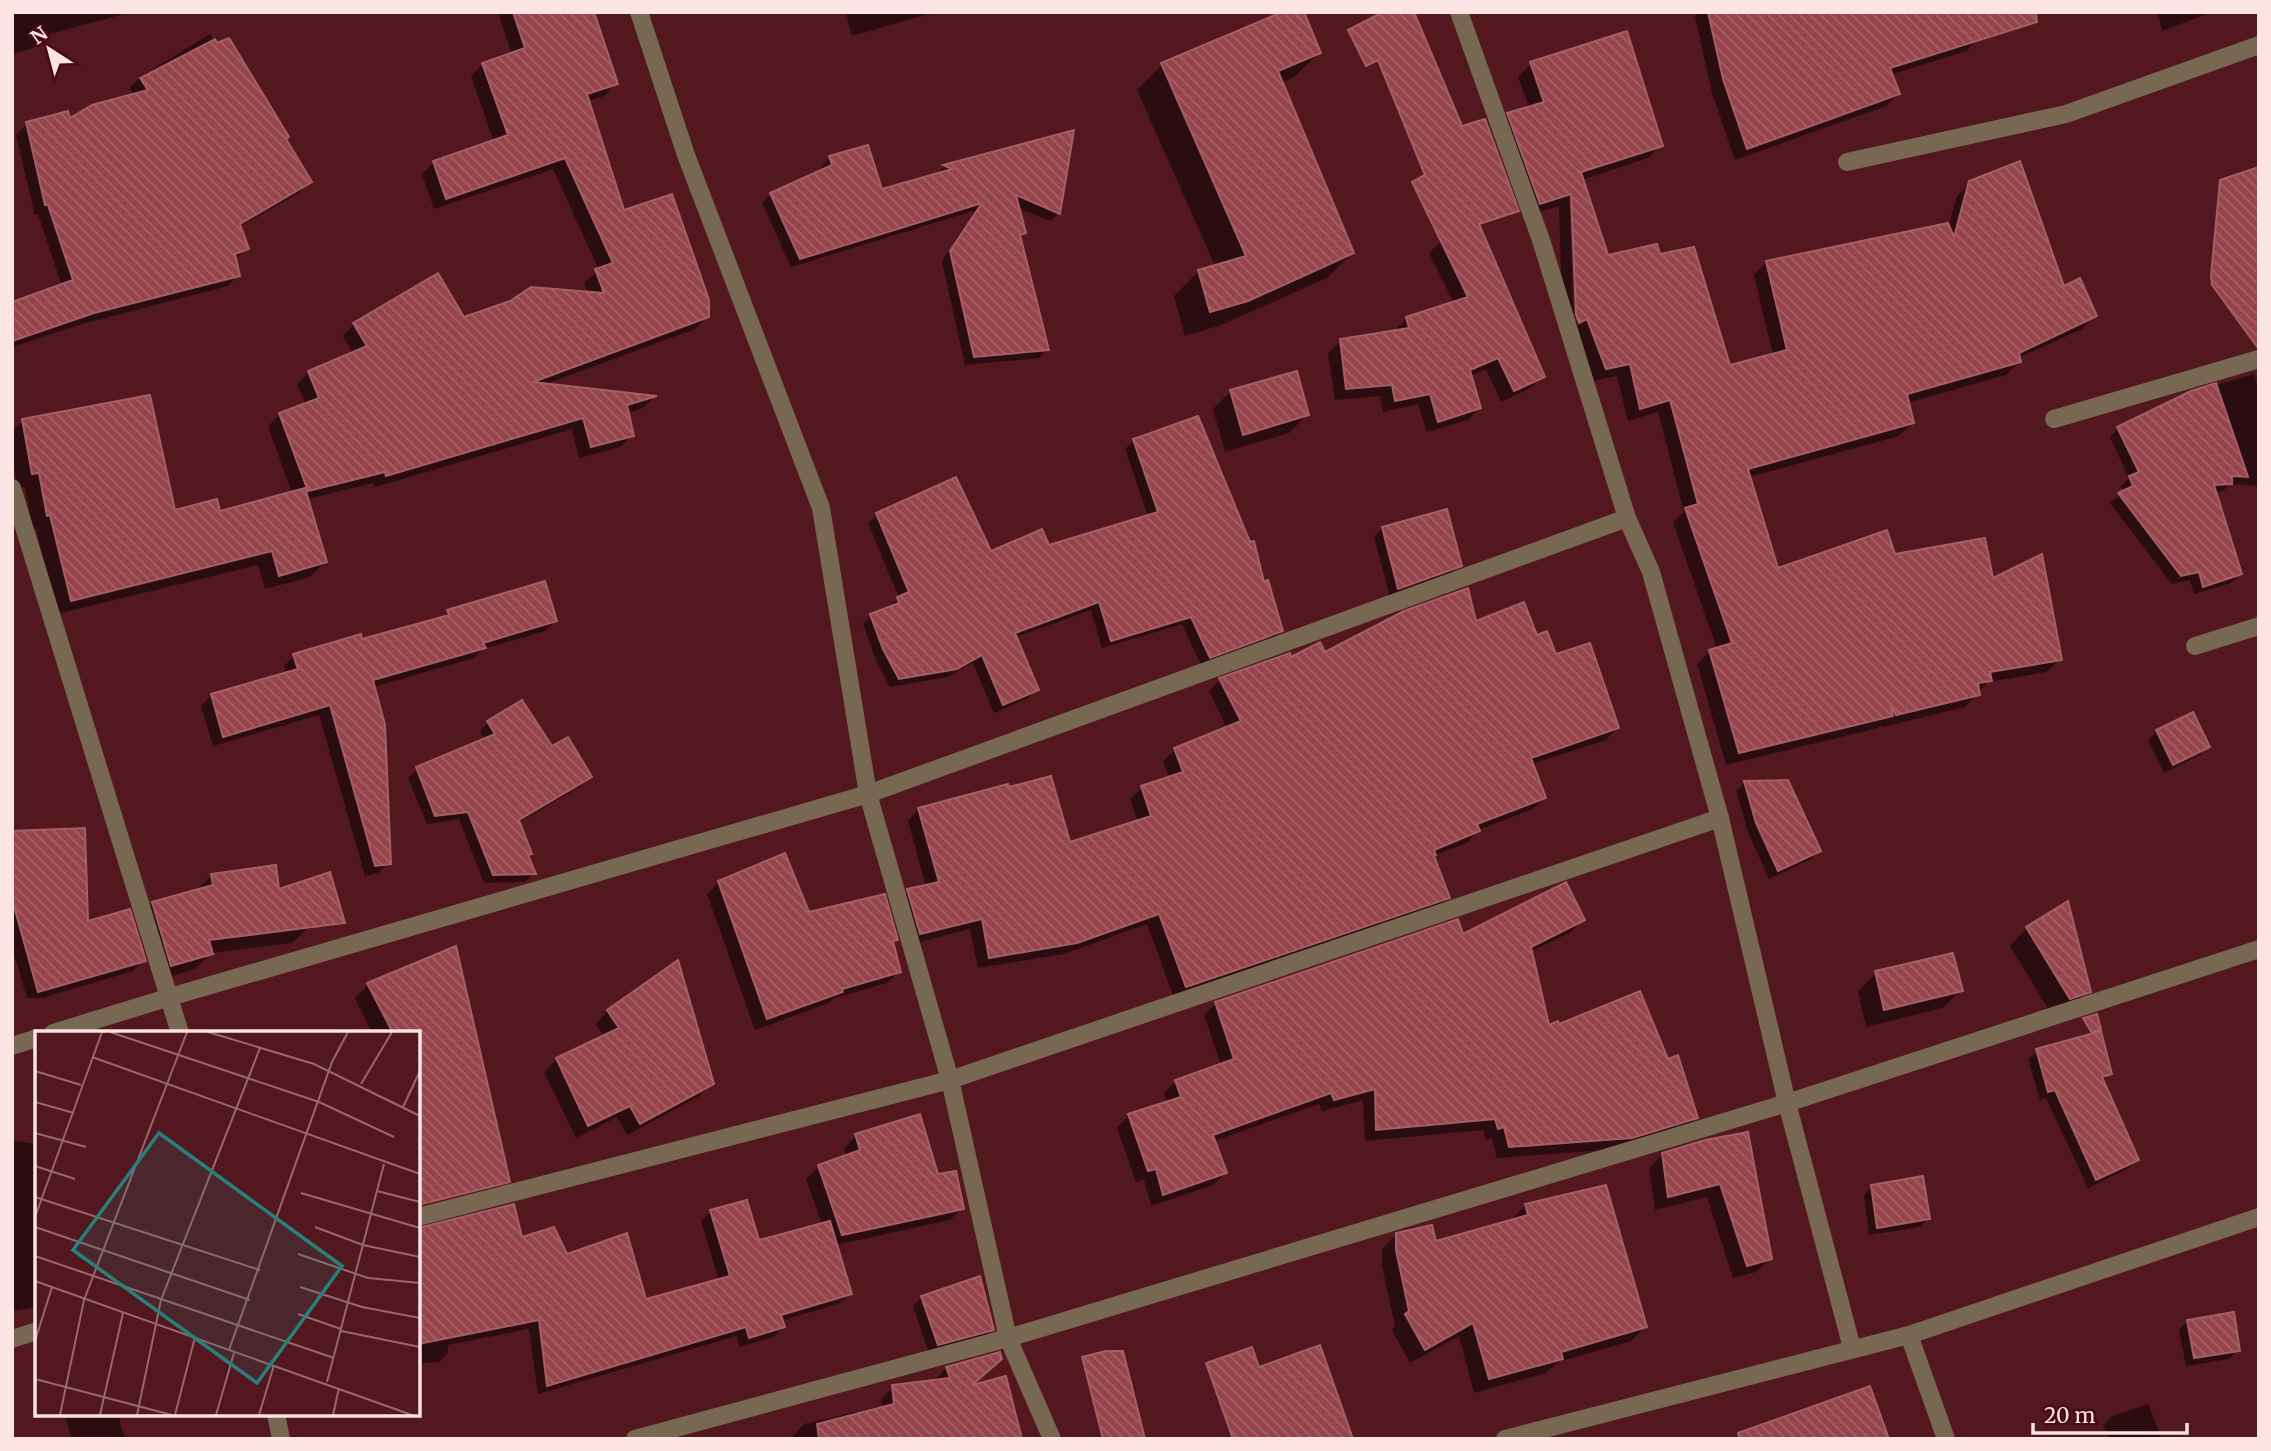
<svg xmlns="http://www.w3.org/2000/svg" width="2271" height="1451" font-family="Merriweather,serif">
<style>
.shadow{fill:#0007;fill-rule:evenodd}
.building{fill:url(#building-back-hatch);stroke:#a36064;stroke-width:2}
.lines{fill:none;stroke-linecap:round;stroke-linejoin:round}
.street{stroke:#786751;stroke-width:18}
.inset-road{fill:none;stroke:#96696e;stroke-width:2}
.view{fill:#27817a;fill-opacity:0.15;stroke:#27817a;stroke-width:3.5}
.inset-edge{fill:none;stroke:#fce4e5;stroke-width:3.5}
</style>
<defs>
<pattern id="building-back-hatch" width="6" height="6" patternUnits="userSpaceOnUse" patternTransform="scale(1.75)"><rect width="6" height="6" fill="#96444c"/><path d="M-1 5l2 2M0 0l6 6M5-1l2 2" fill="none" stroke="#a65f66"/></pattern>
</defs>
<rect width="100%" height="100%" fill="#52171f"/>
<g class="shadow">
<path d="M 12,12 L 131,12 L 50,34 L 40,46 L 12,54 Z"/>
<path d="M 498,12 L 563,12 L 616,84 L 604,96 L 588,101 L 623,213 L 707,317 L 695,329 L 543,385 L 653,398 L 643,408 L 627,413 L 632,435 L 620,447 L 579,458 L 572,429 L 375,487 L 373,483 L 307,499 L 325,562 L 310,577 L 265,589 L 258,565 L 57,614 L 36,529 L 33,529 L 25,487 L 18,488 L 12,457 L 12,431 L 23,421 L 174,512 L 219,514 L 292,493 L 268,426 L 280,414 L 306,405 L 297,384 L 309,372 L 353,354 L 343,336 L 354,324 L 463,319 L 588,293 L 584,283 L 599,270 L 553,169 L 434,209 L 422,174 L 434,162 L 494,142 L 471,76 L 483,64 L 512,55 Z"/>
<path d="M 846,12 L 936,12 L 852,36 Z"/>
<path d="M 1699,12 L 1970,12 L 1978,39 L 1966,51 L 1890,75 L 1898,94 L 1886,106 L 1735,160 L 1712,93 L 1695,17 Z"/>
<path d="M 2158,12 L 2212,12 L 2162,31 Z"/>
<path d="M 210,34 L 284,139 L 309,182 L 299,193 L 239,227 L 247,249 L 234,260 L 238,275 L 228,286 L 82,324 L 12,347 L 12,304 L 62,286 L 38,214 L 35,215 L 16,135 L 27,124 L 69,121 L 134,96 L 130,88 L 140,77 Z"/>
<path d="M 1319,53 L 1294,77 L 1281,83 L 1352,253 L 1327,278 L 1221,325 L 1185,336 L 1174,296 L 1199,271 L 1215,266 L 1137,90 L 1162,65 Z"/>
<path d="M 1531,64 L 1661,145 L 1648,158 L 1582,180 L 1607,257 L 1658,256 L 1729,367 L 1773,355 L 1754,275 L 1767,262 L 1949,225 L 1957,196 L 1970,183 L 2063,288 L 2095,315 L 2082,329 L 2018,358 L 2019,362 L 2006,375 L 1907,403 L 1912,423 L 1899,436 L 1749,477 L 1777,570 L 1894,556 L 1991,581 L 2060,659 L 2047,672 L 1988,682 L 1965,707 L 1883,727 L 1881,725 L 1878,728 L 1726,765 L 1697,664 L 1710,651 L 1717,649 L 1673,522 L 1684,512 L 1658,412 L 1628,421 L 1617,376 L 1593,381 L 1563,328 L 1559,206 L 1527,216 L 1495,127 L 1508,114 L 1529,108 L 1518,77 ZM 1569,191 L 1573,199 L 1578,322 L 1574,323 Z"/>
<path d="M 1071,133 L 1059,213 L 1050,221 L 1017,208 L 1024,233 L 1019,238 L 1047,349 L 1039,358 L 965,365 L 942,261 L 976,210 L 791,267 L 762,203 L 771,195 L 823,171 L 822,166 L 830,158 L 881,191 L 935,175 L 944,167 Z"/>
<path d="M 1441,241 L 1543,376 L 1531,388 L 1501,402 L 1486,369 L 1470,376 L 1480,408 L 1468,420 L 1427,432 L 1418,404 L 1383,412 L 1380,396 L 1335,400 L 1328,353 L 1341,341 L 1395,330 L 1407,318 L 1454,303 L 1429,253 Z"/>
<path d="M 1296,373 L 1307,415 L 1289,433 L 1225,452 L 1213,409 L 1230,392 Z"/>
<path d="M 2254,374 L 2259,392 L 2259,486 L 2230,484 L 2222,492 L 2214,492 L 2240,574 L 2231,583 L 2194,594 L 2190,580 L 2172,584 L 2110,503 L 2123,493 L 2121,486 L 2129,478 L 2110,437 L 2118,428 L 2192,392 Z"/>
<path d="M 1134,441 L 1263,584 L 1281,631 L 1272,639 L 1201,665 L 1182,624 L 1102,648 L 1091,610 L 1015,637 L 1036,690 L 1028,698 L 994,713 L 973,663 L 947,677 L 890,687 L 875,658 L 863,624 L 871,616 L 889,607 L 899,598 L 868,523 L 877,515 L 956,479 L 990,553 L 1048,547 L 1148,517 L 1125,449 Z"/>
<path d="M 1383,528 L 1460,565 L 1451,574 L 1390,597 L 1374,537 Z"/>
<path d="M 544,584 L 555,621 L 545,631 L 483,649 L 474,658 L 373,687 L 389,863 L 378,873 L 365,876 L 319,715 L 213,746 L 201,706 L 212,695 L 286,675 L 284,666 L 294,656 L 361,642 L 439,620 L 448,612 ZM 293,660 L 297,660 L 302,677 L 299,678 Z"/>
<path d="M 1475,623 L 1536,637 L 1617,728 L 1606,740 L 1532,764 L 1544,798 L 1533,809 L 1478,830 L 1467,843 L 1432,856 L 1448,897 L 1436,909 L 1174,998 L 1147,924 L 1064,954 L 978,968 L 970,929 L 909,945 L 896,903 L 908,891 L 926,887 L 908,821 L 919,809 L 1069,845 L 1138,822 L 1130,799 L 1142,788 L 1170,778 L 1163,762 L 1175,750 L 1227,728 L 1209,691 L 1220,680 L 1290,660 Z"/>
<path d="M 488,722 L 552,748 L 590,777 L 581,786 L 518,823 L 530,853 L 526,857 L 533,874 L 525,882 L 484,883 L 459,819 L 427,824 L 408,778 L 417,769 L 485,740 L 480,731 Z"/>
<path d="M 2157,731 L 2208,746 L 2200,755 L 2164,773 L 2148,740 Z"/>
<path d="M 1745,783 L 1819,851 L 1811,859 L 1769,879 L 1748,832 L 1736,791 Z"/>
<path d="M 12,833 L 86,923 L 144,960 L 133,971 L 42,998 L 27,998 L 12,947 Z"/>
<path d="M 212,875 L 277,891 L 309,927 L 292,943 L 211,953 L 195,969 L 155,981 L 136,920 L 153,904 L 196,891 Z"/>
<path d="M 719,882 L 808,914 L 896,939 L 892,943 L 899,972 L 887,983 L 834,998 L 829,1003 L 755,1030 L 707,894 Z"/>
<path d="M 1583,919 L 1571,932 L 1530,952 L 1547,1028 L 1558,1026 L 1667,1061 L 1696,1118 L 1684,1130 L 1618,1149 L 1497,1158 L 1492,1138 L 1486,1140 L 1483,1130 L 1365,1141 L 1363,1100 L 1322,1111 L 1319,1104 L 1214,1141 L 1225,1173 L 1213,1185 L 1151,1206 L 1144,1180 L 1136,1182 L 1117,1128 L 1129,1115 L 1167,1103 L 1164,1093 L 1176,1081 L 1221,1065 L 1204,1015 L 1216,1003 L 1462,936 Z"/>
<path d="M 2027,928 L 2089,991 L 2071,1009 L 2052,1015 L 2010,946 Z"/>
<path d="M 455,948 L 418,1033 L 372,1033 L 355,998 L 368,985 Z"/>
<path d="M 1876,973 L 1961,990 L 1943,1008 L 1866,1027 L 1858,991 Z"/>
<path d="M 608,1011 L 712,1084 L 699,1096 L 627,1135 L 617,1117 L 576,1138 L 544,1072 L 557,1059 L 604,1037 L 596,1024 Z"/>
<path d="M 2037,1051 L 2110,1073 L 2102,1082 L 2137,1159 L 2129,1168 L 2088,1188 L 2046,1098 L 2040,1100 L 2028,1059 Z"/>
<path d="M 856,1136 L 937,1176 L 962,1208 L 950,1220 L 835,1245 L 850,1294 L 840,1303 L 781,1321 L 783,1327 L 773,1337 L 740,1347 L 736,1336 L 538,1394 L 529,1329 L 448,1345 L 448,1353 L 439,1362 L 423,1363 L 418,1371 L 418,1267 L 521,1239 L 566,1256 L 645,1301 L 719,1281 L 701,1221 L 710,1212 L 746,1202 L 758,1242 L 822,1225 L 806,1179 L 819,1167 L 846,1157 L 844,1148 Z"/>
<path d="M 15,1141 L 37,1144 L 37,1307 L 12,1311 L 12,1144 Z"/>
<path d="M 1705,1141 L 1770,1259 L 1756,1272 L 1733,1278 L 1707,1197 L 1655,1210 L 1649,1168 L 1663,1154 Z"/>
<path d="M 1872,1186 L 1928,1218 L 1920,1227 L 1869,1235 L 1864,1195 Z"/>
<path d="M 1526,1205 L 1645,1327 L 1631,1341 L 1558,1362 L 1546,1373 L 1474,1393 L 1459,1336 L 1410,1363 L 1392,1330 L 1395,1326 L 1382,1266 L 1382,1249 L 1397,1234 L 1434,1243 L 1511,1220 Z"/>
<path d="M 922,1297 L 992,1329 L 984,1338 L 929,1353 L 913,1306 Z"/>
<path d="M 2188,1321 L 2238,1351 L 2229,1359 L 2186,1366 L 2179,1330 Z"/>
<path d="M 999,1354 L 958,1396 L 971,1439 L 793,1439 L 793,1436 L 804,1424 L 882,1406 L 881,1399 L 893,1387 L 935,1380 L 946,1368 Z"/>
<path d="M 2148,1404 L 2162,1439 L 2109,1439 L 2103,1425 L 2112,1416 Z"/>
<path d="M 64,1414 L 118,1414 L 125,1439 L 72,1439 Z"/>
</g>
<g class="building">
<path d="M 513,12 L 594,12 L 618,84 L 587,94 L 624,210 L 672,194 L 709,300 L 709,317 L 533,382 L 657,396 L 627,405 L 634,436 L 591,447 L 583,418 L 386,476 L 385,472 L 308,491 L 279,413 L 319,398 L 308,371 L 367,346 L 353,323 L 438,273 L 464,317 L 510,301 L 531,287 L 604,293 L 595,269 L 613,263 L 565,158 L 446,199 L 433,161 L 508,135 L 482,63 L 525,48 Z"/>
<path d="M 1282,12 L 1304,12 L 1321,53 L 1278,71 L 1354,253 L 1248,301 L 1210,312 L 1198,270 L 1246,256 L 1161,63 Z"/>
<path d="M 1383,12 L 1414,12 L 1462,126 L 1485,119 L 1519,211 L 1479,224 L 1545,377 L 1514,391 L 1498,358 L 1470,370 L 1481,408 L 1438,422 L 1430,394 L 1395,401 L 1392,385 L 1346,389 L 1340,339 L 1409,328 L 1406,317 L 1468,297 L 1412,182 L 1425,175 L 1378,60 L 1366,66 L 1348,30 Z"/>
<path d="M 1708,12 L 2036,12 L 2037,22 L 1890,68 L 1900,94 L 1747,149 L 1723,79 Z"/>
<path d="M 1627,31 L 1663,146 L 1581,172 L 1608,255 L 1657,244 L 1660,254 L 1694,247 L 1730,365 L 1787,350 L 1766,261 L 1948,223 L 1954,237 L 1969,181 L 2020,161 L 2064,286 L 2080,278 L 2097,316 L 2019,353 L 2021,362 L 1907,394 L 1914,423 L 1748,469 L 1778,568 L 1887,530 L 1895,554 L 1985,538 L 1993,578 L 2042,554 L 2062,660 L 1990,672 L 1992,681 L 1978,683 L 1980,695 L 1896,715 L 1890,704 L 1893,716 L 1739,753 L 1709,650 L 1732,643 L 1685,508 L 1698,504 L 1670,400 L 1640,409 L 1630,364 L 1606,369 L 1587,319 L 1579,323 L 1576,314 L 1571,194 L 1540,204 L 1507,113 L 1544,102 L 1530,62 Z"/>
<path d="M 229,38 L 289,137 L 286,139 L 312,182 L 240,224 L 249,249 L 235,254 L 240,276 L 94,313 L 12,341 L 12,302 L 73,280 L 48,205 L 45,205 L 26,122 L 68,111 L 70,118 L 92,105 L 148,90 L 140,78 L 215,39 L 217,43 Z"/>
<path d="M 1074,130 L 1060,214 L 1016,195 L 1026,233 L 1020,235 L 1049,350 L 974,357 L 950,251 L 982,203 L 800,259 L 770,193 L 832,165 L 829,156 L 868,145 L 882,189 L 952,169 L 943,165 Z"/>
<path d="M 2259,167 L 2259,348 L 2258,348 L 2212,285 L 2211,276 L 2220,180 Z"/>
<path d="M 1297,371 L 1309,415 L 1243,435 L 1230,390 Z"/>
<path d="M 2216,383 L 2248,477 L 2232,476 L 2232,484 L 2214,485 L 2242,574 L 2203,587 L 2199,572 L 2181,576 L 2118,493 L 2133,486 L 2129,476 L 2139,472 L 2117,427 L 2191,391 Z"/>
<path d="M 150,395 L 175,510 L 217,499 L 220,511 L 305,488 L 327,562 L 279,576 L 272,551 L 71,601 L 50,515 L 47,516 L 39,473 L 32,474 L 22,419 Z"/>
<path d="M 1198,416 L 1250,542 L 1254,541 L 1264,582 L 1268,580 L 1283,631 L 1210,658 L 1191,617 L 1111,641 L 1099,602 L 1015,633 L 1039,690 L 1003,705 L 982,655 L 957,669 L 899,679 L 883,649 L 870,614 L 899,603 L 897,597 L 909,592 L 876,513 L 956,477 L 991,551 L 1042,529 L 1049,545 L 1158,512 L 1133,439 Z"/>
<path d="M 1447,509 L 1462,566 L 1398,589 L 1382,527 Z"/>
<path d="M 545,581 L 557,621 L 483,643 L 486,648 L 373,680 L 385,725 L 391,864 L 375,866 L 330,705 L 223,737 L 211,694 L 298,669 L 293,654 L 361,634 L 362,639 L 449,615 L 447,610 Z"/>
<path d="M 1468,588 L 1476,621 L 1524,602 L 1537,635 L 1547,631 L 1556,654 L 1590,643 L 1619,728 L 1531,758 L 1546,798 L 1477,824 L 1480,831 L 1434,850 L 1436,855 L 1434,856 L 1450,898 L 1186,987 L 1159,914 L 1077,943 L 989,958 L 982,919 L 920,934 L 907,889 L 939,882 L 918,808 L 1008,784 L 1009,787 L 1051,776 L 1070,842 L 1151,816 L 1141,786 L 1183,772 L 1174,748 L 1241,721 L 1219,678 L 1290,653 L 1291,657 L 1320,642 L 1325,652 L 1404,611 Z"/>
<path d="M 522,700 L 552,746 L 568,737 L 592,777 L 519,820 L 532,854 L 528,855 L 536,874 L 493,875 L 468,812 L 435,816 L 416,767 L 495,734 L 487,721 Z"/>
<path d="M 2193,712 L 2210,747 L 2173,765 L 2156,730 Z"/>
<path d="M 1788,780 L 1821,851 L 1778,871 L 1756,823 L 1744,781 Z"/>
<path d="M 85,828 L 88,921 L 130,909 L 146,961 L 38,992 L 12,899 L 12,831 Z"/>
<path d="M 785,853 L 809,912 L 885,894 L 898,940 L 893,941 L 901,972 L 842,989 L 843,992 L 767,1019 L 718,881 Z"/>
<path d="M 276,865 L 279,889 L 330,872 L 345,923 L 209,940 L 213,954 L 171,966 L 152,902 L 213,885 L 211,874 Z"/>
<path d="M 1566,882 L 1585,920 L 1531,947 L 1549,1025 L 1558,1021 L 1559,1024 L 1640,991 L 1668,1059 L 1678,1055 L 1698,1118 L 1632,1138 L 1509,1147 L 1504,1127 L 1498,1129 L 1495,1119 L 1376,1130 L 1375,1089 L 1334,1100 L 1331,1093 L 1213,1135 L 1227,1173 L 1163,1195 L 1156,1169 L 1148,1171 L 1128,1114 L 1181,1097 L 1175,1080 L 1234,1059 L 1215,1002 L 1458,919 L 1463,934 Z"/>
<path d="M 2068,901 L 2091,992 L 2070,999 L 2026,927 Z"/>
<path d="M 456,946 L 510,1182 L 418,1205 L 418,1033 L 393,1033 L 367,983 Z"/>
<path d="M 1953,953 L 1963,991 L 1884,1010 L 1875,971 Z"/>
<path d="M 678,960 L 714,1084 L 640,1124 L 630,1106 L 588,1126 L 556,1058 L 619,1028 L 607,1010 Z"/>
<path d="M 2097,1014 L 2101,1029 L 2092,1033 L 2083,1018 Z"/>
<path d="M 2101,1031 L 2112,1074 L 2102,1077 L 2139,1160 L 2096,1180 L 2055,1090 L 2048,1092 L 2036,1049 Z"/>
<path d="M 920,1114 L 938,1174 L 956,1171 L 964,1209 L 842,1235 L 818,1165 L 860,1150 L 855,1134 Z"/>
<path d="M 1748,1132 L 1772,1259 L 1747,1266 L 1720,1184 L 1668,1197 L 1662,1153 L 1705,1140 Z"/>
<path d="M 1923,1176 L 1930,1219 L 1877,1228 L 1871,1185 Z"/>
<path d="M 1606,1185 L 1647,1327 L 1561,1352 L 1563,1359 L 1489,1379 L 1473,1323 L 1425,1350 L 1405,1314 L 1409,1311 L 1396,1250 L 1396,1233 L 1432,1225 L 1436,1241 L 1528,1215 L 1525,1204 Z"/>
<path d="M 747,1200 L 759,1240 L 830,1221 L 852,1294 L 781,1315 L 785,1327 L 749,1338 L 746,1327 L 547,1386 L 539,1320 L 418,1344 L 418,1228 L 514,1204 L 522,1237 L 554,1227 L 567,1254 L 627,1233 L 646,1299 L 730,1276 L 710,1210 Z"/>
<path d="M 980,1276 L 994,1330 L 938,1345 L 921,1296 Z"/>
<path d="M 2234,1312 L 2240,1351 L 2194,1358 L 2187,1320 Z"/>
<path d="M 1320,1345 L 1353,1439 L 1233,1439 L 1206,1363 L 1252,1347 L 1259,1367 Z"/>
<path d="M 1106,1351 L 1123,1351 L 1145,1439 L 1103,1439 L 1082,1357 Z"/>
<path d="M 1000,1352 L 1002,1359 L 972,1385 L 1006,1376 L 1022,1439 L 819,1439 L 817,1424 L 894,1404 L 892,1385 L 950,1378 L 946,1367 Z"/>
<path d="M 1870,1386 L 1889,1439 L 1739,1439 L 1738,1433 Z"/>
</g>
<g class="lines">
<g class="street">
<path d="M 639,12 L 686,155 L 821,508 L 868,794 L 950,1080 L 1008,1338 L 1052,1439"/>
<path d="M 1459,12 L 1541,240 L 1627,518 L 1651,572 L 1720,818 L 1787,1103 L 1852,1348"/>
<path d="M 1847,162 L 2066,114 L 2259,45"/>
<path d="M 2054,419 L 2259,359"/>
<path d="M 12,488 L 180,1033"/>
<path d="M 2195,646 L 2259,626"/>
<path d="M 53,1033 L 170,997 L 868,794 L 1627,518"/>
<path d="M 12,1046 L 37,1038"/>
<path d="M 418,1217 L 950,1080 L 1720,818"/>
<path d="M 1909,1335 L 1946,1439"/>
<path d="M 12,1339 L 37,1331"/>
<path d="M 276,1414 L 281,1439"/>
<path d="M 635,1439 L 1008,1338 L 1787,1103 L 2259,949"/>
<path d="M 1505,1439 L 1909,1335 L 2259,1217"/>
</g>
</g>
<g transform="translate(35 1031)">
<rect width="385" height="385" fill="#52171f"/>
<path class="inset-road" d="M 75,1 L 284,71 L 359,106M 173,1 L 279,33 L 385,85M 57,26 L 385,143M 0,40 L 46,54M 326,53 L 357,1M 0,71 L 39,82M 368,76 L 385,40M 0,102 L 51,116M 0,135 L 40,148M 342,160 L 385,171M 266,162 L 385,197M 0,166 L 225,239M 0,186 L 67,1M 0,196 L 215,269M 280,196 L 328,214 L 385,226M 263,223 L 333,247 L 385,252M 0,225 L 299,327M 0,250 L 377,384M 265,256 L 327,276 L 385,287M 263,283 L 306,298M 306,300 L 385,316M 0,310 L 17,256M 194,319 L 297,31 L 313,1M 0,348 L 137,384M 292,351 L 349,133M 25,384 L 49,269 L 152,1M 65,384 L 88,282M 102,384 L 126,269 L 225,17M 140,384 L 160,306M 181,384 L 199,322M 224,384 L 239,334M 298,384 L 304,357"/>
<path class="view" d="M 124,102 L 307,235 L 222,352 L 38,219 Z"/>
<rect width="385" height="385" class="inset-edge"/>
</g>
<rect width="2271" height="1451" fill="none" stroke="#fce4e5" stroke-width="28"/>
<g transform="translate(49 49) rotate(324)" stroke="#460b16" stroke-width="5" paint-order="stroke">
<path d="M0-5L12 26L0 18L-12 26Z" fill="#fce4e5"/>
<text y="-10" font-size="19" font-weight="bold" text-anchor="middle" fill="#fce4e5">N</text>
</g>
<path d="M2033 1423v10h154v-10" fill="none" stroke="#fce4e5" stroke-width="3.5"/>
<text x="2044" y="1423" font-size="21" fill="#fce4e5" stroke="#460b16" stroke-width="5" paint-order="stroke">20 m</text>
</svg>
